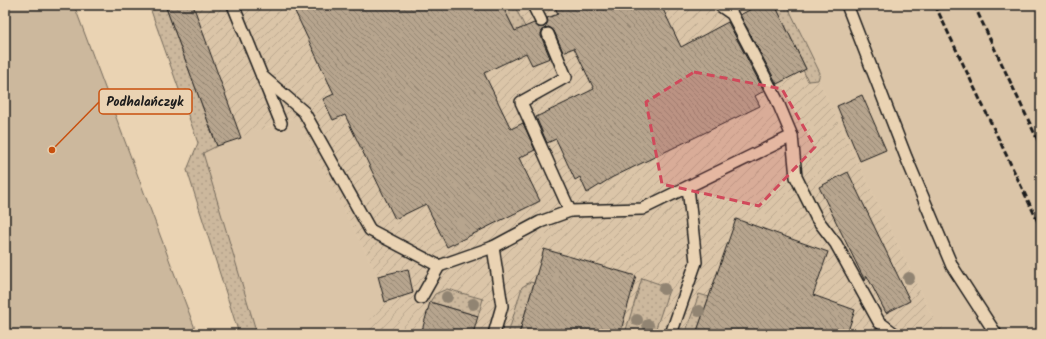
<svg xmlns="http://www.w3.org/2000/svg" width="1046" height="339" font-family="Kalam,sans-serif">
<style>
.built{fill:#dbc5a8}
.industrial{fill:url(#industrial-furrows)}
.grass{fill:url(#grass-dots);stroke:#746a5c}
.garden{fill:#ccb89d;stroke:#746a5c}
.building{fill:url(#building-back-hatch);stroke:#1c1c1c}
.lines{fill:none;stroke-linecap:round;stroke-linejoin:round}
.service-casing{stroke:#1c1c1c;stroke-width:14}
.service{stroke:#ead3b3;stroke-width:11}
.rail{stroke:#1c1c1c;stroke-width:3;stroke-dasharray:6 3;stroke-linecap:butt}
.tree{fill:#918472}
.marked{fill:#d1495b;fill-opacity:0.2;stroke:#d1495b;stroke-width:3;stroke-dasharray:8 5;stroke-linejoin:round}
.leader{fill:none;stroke:#c9500e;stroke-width:1.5}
.callout-dot{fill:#c9500e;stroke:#ead3b3;stroke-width:1.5}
.callout{fill:#ead3b3;stroke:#c9500e;stroke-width:1.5}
.callout-label{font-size:13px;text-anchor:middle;font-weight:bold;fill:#1c1c1c}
</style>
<defs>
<pattern id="industrial-furrows" width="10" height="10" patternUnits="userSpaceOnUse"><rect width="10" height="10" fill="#dbc5a8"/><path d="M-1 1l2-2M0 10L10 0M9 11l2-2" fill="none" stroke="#bba990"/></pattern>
<pattern id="grass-dots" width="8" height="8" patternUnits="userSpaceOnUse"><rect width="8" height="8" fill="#ccb89d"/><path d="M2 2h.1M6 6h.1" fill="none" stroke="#af9e87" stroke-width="1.8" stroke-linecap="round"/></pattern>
<pattern id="building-back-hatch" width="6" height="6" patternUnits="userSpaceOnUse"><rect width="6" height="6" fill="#b7a58e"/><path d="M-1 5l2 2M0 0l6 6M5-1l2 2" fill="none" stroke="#948673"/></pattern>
</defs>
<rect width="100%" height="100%" fill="#ead3b3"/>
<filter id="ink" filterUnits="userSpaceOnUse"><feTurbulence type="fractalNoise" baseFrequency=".025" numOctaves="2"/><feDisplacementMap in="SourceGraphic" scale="8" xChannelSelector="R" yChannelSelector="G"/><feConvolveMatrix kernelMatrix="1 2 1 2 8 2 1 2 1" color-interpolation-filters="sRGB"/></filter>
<g filter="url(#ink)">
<g class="built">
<path d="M 787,5 L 1041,5 L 1041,334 L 955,334 L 936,324 L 818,80 L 820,73 Z"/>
<path d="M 296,116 L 378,276 L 385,302 L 361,333 L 239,334 L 187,170 L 196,149 L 281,123 Z"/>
</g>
<path class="industrial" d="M 149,5 L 787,5 L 820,73 L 818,80 L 936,324 L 955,334 L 354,334 L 361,332 L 385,301 L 378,276 L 296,116 L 217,146 L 196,149 L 198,143 Z"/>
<g class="grass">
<path d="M 149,5 L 165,5 L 217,146 L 203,153 L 257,334 L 239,334 L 187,170 L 198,143 Z"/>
<path d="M 502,5 L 514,5 L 525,27 L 515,31 Z"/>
<path d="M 775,5 L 787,5 L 820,73 L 818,80 L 808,81 L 803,70 L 806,69 Z"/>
<path d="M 642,278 L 668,287 L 669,290 L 654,334 L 629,334 L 625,333 Z"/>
<path d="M 530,282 L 534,283 L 519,334 L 508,334 L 522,287 Z"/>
<path d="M 447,289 L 483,299 L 478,316 L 430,302 L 435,294 Z"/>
<path d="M 699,294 L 709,297 L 696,334 L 685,334 Z"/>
</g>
<path class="garden" d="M 5,5 L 74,5 L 194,326 L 195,334 L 5,334 Z"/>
<g class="building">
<path d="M 165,5 L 193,5 L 241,138 L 217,146 Z"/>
<path d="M 292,5 L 502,5 L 515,31 L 534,23 L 538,27 L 544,27 L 548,22 L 547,18 L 558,14 L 554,5 L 661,5 L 681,47 L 728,22 L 764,91 L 755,96 L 760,106 L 611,178 L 587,193 L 580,177 L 575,180 L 556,139 L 547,143 L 536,117 L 594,89 L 574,48 L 563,52 L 554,31 L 549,27 L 545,28 L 541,33 L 541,36 L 550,58 L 532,65 L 526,53 L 484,73 L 511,129 L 523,123 L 535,150 L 519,158 L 540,201 L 447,247 L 426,204 L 395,219 L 345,115 L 333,120 L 323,99 L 334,94 Z"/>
<path d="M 759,5 L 775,5 L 806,69 L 777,84 L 740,15 Z"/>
<path d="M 862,95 L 886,150 L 860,161 L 837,106 Z"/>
<path d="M 848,172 L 910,301 L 886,313 L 867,276 L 865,281 L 819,187 Z"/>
<path d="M 736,219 L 828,252 L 813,295 L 855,310 L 847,334 L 696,334 Z"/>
<path d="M 544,249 L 636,276 L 620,334 L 519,334 Z"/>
<path d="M 408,269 L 413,293 L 385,302 L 378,276 Z"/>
<path d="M 430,302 L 478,316 L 473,334 L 421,334 Z"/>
</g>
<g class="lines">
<g class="service-casing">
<g id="service">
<path d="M 233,5 L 281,123"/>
<path d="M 533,5 L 541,21"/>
<path d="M 719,5 L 732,14 L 776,98 L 792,136 L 796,177 L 817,219 L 836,244 L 879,322 L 895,334"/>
<path d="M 847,5 L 906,157 L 952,266 L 996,334"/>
<path d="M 548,34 L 566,77 L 521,102 L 570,211"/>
<path d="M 262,76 L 304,112 L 370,230 L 439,266 L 493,247 L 540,222 L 570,211 L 642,209 L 792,136"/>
<path d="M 493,247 L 502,306 L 494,334"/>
<path d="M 421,298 L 439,266"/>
<path d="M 671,334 L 696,262 L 688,187"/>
</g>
</g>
<use href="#service" class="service"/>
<g class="rail">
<path d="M 935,5 L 1041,228"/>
<path d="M 974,5 L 1041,147"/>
</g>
</g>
<g class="tree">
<circle cx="909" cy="278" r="6"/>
<circle cx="664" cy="289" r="6"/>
<circle cx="447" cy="297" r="6"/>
<circle cx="473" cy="304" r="6"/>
<circle cx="699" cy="311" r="6"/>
<circle cx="637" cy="320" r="6"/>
<circle cx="648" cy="325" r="6"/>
</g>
</g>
<path class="marked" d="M 694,72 L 782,89 L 815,147 L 759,206 L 662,184 L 646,102 Z"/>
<path class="leader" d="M52 150L99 102"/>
<circle class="callout-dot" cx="52" cy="150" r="4"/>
<rect class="callout" x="99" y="89" width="93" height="25" rx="4"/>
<g class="callout-label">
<text x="145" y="106">Podhalańczyk</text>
</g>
<rect width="1046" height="339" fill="none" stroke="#ead3b3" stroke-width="20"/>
<rect x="10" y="10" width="1026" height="319" fill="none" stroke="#1c1c1c" stroke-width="1.5" filter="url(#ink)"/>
</svg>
